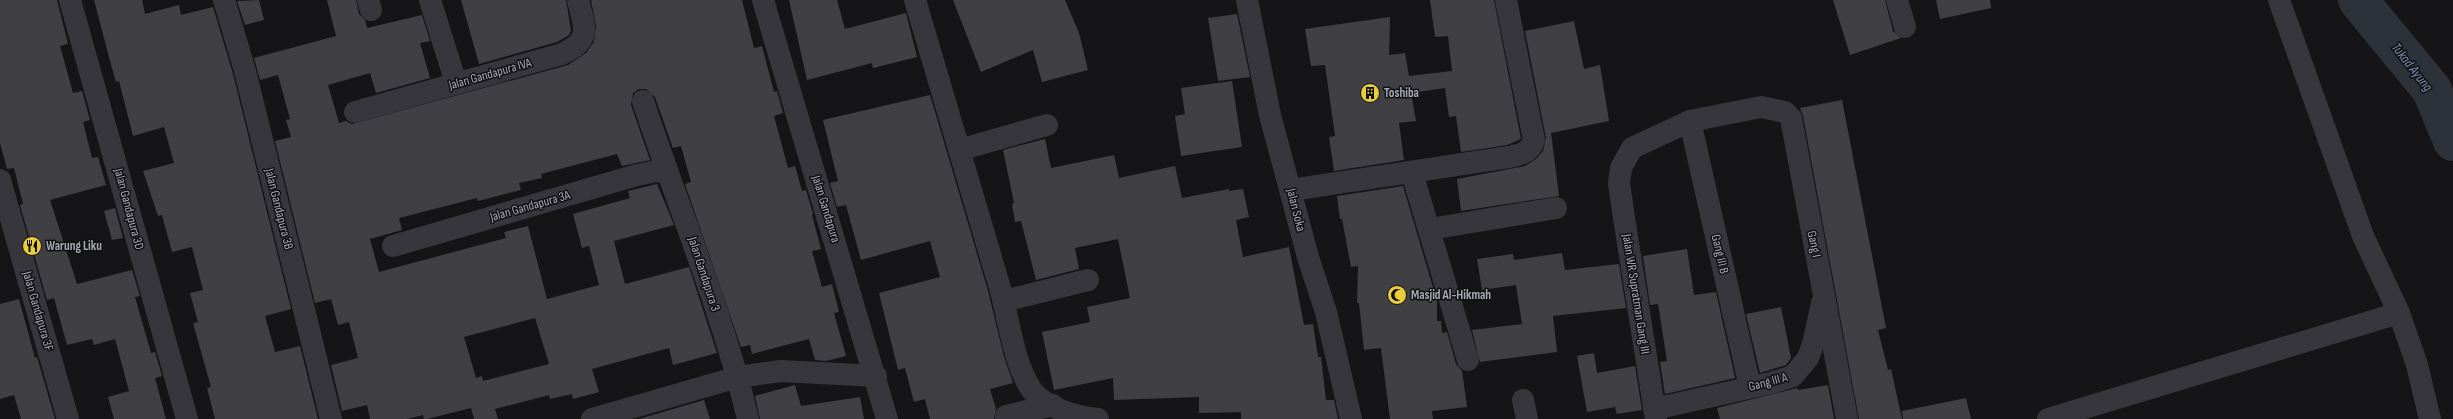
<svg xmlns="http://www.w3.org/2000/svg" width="2453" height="419" font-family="'Sofia Sans Condensed',sans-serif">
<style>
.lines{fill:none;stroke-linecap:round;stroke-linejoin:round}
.river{stroke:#2c313a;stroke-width:40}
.building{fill:#403f44;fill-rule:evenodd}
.minor{stroke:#36363c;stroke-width:22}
.labels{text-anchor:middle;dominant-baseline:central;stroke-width:3;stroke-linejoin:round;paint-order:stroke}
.street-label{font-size:13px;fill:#a8aab6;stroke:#101012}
.poi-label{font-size:13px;font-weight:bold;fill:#a8aab6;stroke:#101012;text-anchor:start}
.water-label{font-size:14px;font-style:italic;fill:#8091b0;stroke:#101012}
</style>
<rect width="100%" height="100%" fill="#151517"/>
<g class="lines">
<path class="river" d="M 2358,0 L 2432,90 L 2453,141"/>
</g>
<g class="building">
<path d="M 0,0 L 57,0 L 68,44 L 60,46 L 73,93 L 82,91 L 90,120 L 83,122 L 92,158 L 98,157 L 106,185 L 50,200 L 77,284 L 132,270 L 140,296 L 135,297 L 151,353 L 155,352 L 162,376 L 155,378 L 166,419 L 114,419 L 108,397 L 129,391 L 115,339 L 94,345 L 92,339 L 67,345 L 54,298 L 47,300 L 20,205 L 23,204 L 14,168 L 7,169 L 0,143 Z"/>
<path d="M 94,0 L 142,0 L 145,14 L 179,5 L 181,15 L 213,7 L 233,74 L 291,309 L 265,316 L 275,352 L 300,346 L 318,419 L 215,419 L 207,388 L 211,387 L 193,323 L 198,322 L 190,293 L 203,290 L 192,247 L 172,252 L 162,215 L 158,216 L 143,171 L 174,163 L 164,127 L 133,136 L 119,81 L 116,82 L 110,61 Z"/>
<path d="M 259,0 L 264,20 L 245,25 L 237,1 Z"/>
<path d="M 327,0 L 356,0 L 359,14 L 365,20 L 367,28 L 422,15 L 430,41 L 420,43 L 430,78 L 376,93 L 370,73 L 328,85 L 339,123 L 346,121 L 352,124 L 568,65 L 586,53 L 594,42 L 596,26 L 591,0 L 742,0 L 754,48 L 762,46 L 774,92 L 777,91 L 783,113 L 774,116 L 788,168 L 795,166 L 802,191 L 806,190 L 813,214 L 812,215 L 821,249 L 812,251 L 822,287 L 832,284 L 839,312 L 834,313 L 846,356 L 826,361 L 815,360 L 809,339 L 752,354 L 750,345 L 741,347 L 685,184 L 691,182 L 681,146 L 673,148 L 655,97 L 646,89 L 639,89 L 633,93 L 631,105 L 650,160 L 622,166 L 617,154 L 541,174 L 542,178 L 519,183 L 521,190 L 478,201 L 477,198 L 399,218 L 402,230 L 370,239 L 379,272 L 506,238 L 504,232 L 528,226 L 547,299 L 599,285 L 589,246 L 582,248 L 573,214 L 630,198 L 628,191 L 657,184 L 674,225 L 614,241 L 625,284 L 689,267 L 717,353 L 673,365 L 669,348 L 592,369 L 599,392 L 573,399 L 572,394 L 550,399 L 549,395 L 495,409 L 498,419 L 474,419 L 471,408 L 427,419 L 424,419 L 423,415 L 407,419 L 370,419 L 367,405 L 342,411 L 331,365 L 358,358 L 349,322 L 338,325 L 331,299 L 315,303 L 275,141 L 291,137 L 286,120 L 290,119 L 278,75 L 260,80 L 254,58 L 336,36 ZM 535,318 L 549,364 L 483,381 L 482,376 L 476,378 L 464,337 Z"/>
<path d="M 461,0 L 566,0 L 571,30 L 569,35 L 557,42 L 479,64 Z"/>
<path d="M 789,0 L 837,0 L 845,29 L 906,13 L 917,57 L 873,68 L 872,63 L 807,80 Z"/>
<path d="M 953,0 L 1065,0 L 1079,33 L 1088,70 L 1042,82 L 1033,50 L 981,72 Z"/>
<path d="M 1430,0 L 1494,0 L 1521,139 L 1507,145 L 1461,152 L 1456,116 L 1449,117 L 1445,88 L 1411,93 L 1416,121 L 1399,123 L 1404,160 L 1334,171 L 1329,137 L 1335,136 L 1325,65 L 1311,66 L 1305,29 L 1390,17 L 1389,55 L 1405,53 L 1409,76 L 1452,71 L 1448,36 L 1435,37 Z"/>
<path d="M 1833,0 L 1885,0 L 1893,31 L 1901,38 L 1850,55 Z"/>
<path d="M 1936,0 L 1990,0 L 1991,8 L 1940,19 Z"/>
<path d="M 1237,14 L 1250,77 L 1218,81 L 1208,18 Z"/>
<path d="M 1574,21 L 1584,69 L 1600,65 L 1609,121 L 1551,133 L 1559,196 L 1461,211 L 1457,179 L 1525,166 L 1536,159 L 1543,151 L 1546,138 L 1525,31 Z"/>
<path d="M 1232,81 L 1242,147 L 1181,156 L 1175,116 L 1185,114 L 1181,88 Z"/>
<path d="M 930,95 L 988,291 L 1004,357 L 1013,383 L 990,389 L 996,409 L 994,419 L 930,419 L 925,399 L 914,402 L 905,368 L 898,370 L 879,293 L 940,277 L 930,241 L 861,260 L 846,205 L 837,207 L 830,183 L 838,181 L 823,120 Z"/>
<path d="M 1842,100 L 1886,328 L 1878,330 L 1888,370 L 1891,369 L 1902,419 L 1859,419 L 1803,116 L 1800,108 Z"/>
<path d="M 1045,139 L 1051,168 L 1114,155 L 1119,178 L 1175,166 L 1182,198 L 1229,189 L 1229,191 L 1243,189 L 1249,217 L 1236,220 L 1243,257 L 1289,247 L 1304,325 L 1313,324 L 1318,357 L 1321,357 L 1326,400 L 1334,400 L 1338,419 L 1241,419 L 1241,412 L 1199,413 L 1199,397 L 1114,400 L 1113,378 L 1054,390 L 1042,332 L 1090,322 L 1087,307 L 1130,298 L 1118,239 L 1075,248 L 1079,269 L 1036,280 L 1021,221 L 1015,222 L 1012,204 L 1014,203 L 1003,150 Z"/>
<path d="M 1403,186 L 1437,301 L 1437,321 L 1441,321 L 1442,333 L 1447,332 L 1456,364 L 1462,371 L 1467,407 L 1432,411 L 1433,419 L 1390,419 L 1381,348 L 1364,350 L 1359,303 L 1357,303 L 1358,266 L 1351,267 L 1342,219 L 1340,219 L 1337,196 Z"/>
<path d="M 115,208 L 123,238 L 112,240 L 104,211 Z"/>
<path d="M 1687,249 L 1694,295 L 1716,292 L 1735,378 L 1665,394 L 1660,362 L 1667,361 L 1658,304 L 1650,305 L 1643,256 Z"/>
<path d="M 1562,253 L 1565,270 L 1619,264 L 1626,308 L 1553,316 L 1557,352 L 1480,362 L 1472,330 L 1522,324 L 1516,285 L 1482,290 L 1477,259 L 1513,254 L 1514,260 Z"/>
<path d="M 19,299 L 35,358 L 37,357 L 55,419 L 21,419 L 14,395 L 0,399 L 0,304 Z"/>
<path d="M 1781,307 L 1791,358 L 1786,365 L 1760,373 L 1746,314 Z"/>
<path d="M 1594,353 L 1597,373 L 1635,366 L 1642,410 L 1617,414 L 1615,407 L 1587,412 L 1577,356 Z"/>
<path d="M 795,385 L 801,406 L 860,397 L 864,419 L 760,419 L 755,396 Z"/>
<path d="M 1828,385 L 1834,419 L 1720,419 L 1717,408 L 1797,388 L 1798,390 Z"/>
<path d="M 1966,398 L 1971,419 L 1903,419 L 1902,411 Z"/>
<path d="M 704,400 L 710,419 L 639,419 Z"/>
</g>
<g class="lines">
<g class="minor">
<path d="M 70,0 L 187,419"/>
<path d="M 224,0 L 245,71 L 331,419"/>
<path d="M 368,0 L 371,10"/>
<path d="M 430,0 L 456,83"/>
<path d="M 763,0 L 887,419"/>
<path d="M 915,0 C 943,96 972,192 1000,288 C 1009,319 1013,362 1031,389 C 1044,408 1077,417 1098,419"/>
<path d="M 1247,0 L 1270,115 L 1308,257 L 1326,312 L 1351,419"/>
<path d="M 1897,0 L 1905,27"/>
<path d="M 2279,0 L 2363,236 L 2399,313 L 2417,365 L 2430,419"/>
<path d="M 643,101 C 678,207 722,310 748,419"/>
<path d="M 355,112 L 562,54 C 592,40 585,28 578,0"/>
<path d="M 1690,121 L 1750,387"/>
<path d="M 959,150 L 1047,125"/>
<path d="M 1412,173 L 1468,360"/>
<path d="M 0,180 L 68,419"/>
<path d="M 1291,190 L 1509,157 C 1521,154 1530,153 1534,140 L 1506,0"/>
<path d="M 1430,229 L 1556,208"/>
<path d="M 393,246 L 637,175 L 656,171 L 666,172"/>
<path d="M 1004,301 L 1088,280"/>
<path d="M 1523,400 L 1527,419"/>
<path d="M 1654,409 L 1771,383 L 1793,376 L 1808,358 L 1813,344 L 1822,303"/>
<path d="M 1006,416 L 1053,405"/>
<path d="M 592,419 L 738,377 L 781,371 L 876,376"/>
<path d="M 1656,419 L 1624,218 L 1619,183 L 1621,168 L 1632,148 L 1690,121 L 1761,107 L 1785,112 L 1791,118 L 1847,419"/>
<path d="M 2048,419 L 2399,313"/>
</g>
</g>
<defs>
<g id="building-disc" transform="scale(1)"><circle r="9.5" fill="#e9cd3b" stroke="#101012"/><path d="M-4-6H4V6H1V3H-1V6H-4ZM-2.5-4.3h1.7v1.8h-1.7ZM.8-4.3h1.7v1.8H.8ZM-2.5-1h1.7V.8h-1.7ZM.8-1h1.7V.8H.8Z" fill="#111"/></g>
<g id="restaurant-disc" transform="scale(1)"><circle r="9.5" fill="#e9cd3b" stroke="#101012"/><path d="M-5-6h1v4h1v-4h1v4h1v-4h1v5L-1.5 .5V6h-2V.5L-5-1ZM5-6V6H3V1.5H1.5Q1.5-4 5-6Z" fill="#111"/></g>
<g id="mosque-disc" transform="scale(1)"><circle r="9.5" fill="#e9cd3b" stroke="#101012"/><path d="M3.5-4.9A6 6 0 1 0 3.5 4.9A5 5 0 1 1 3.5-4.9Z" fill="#111"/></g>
</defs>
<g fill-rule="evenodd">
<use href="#building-disc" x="1370" y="93"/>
<use href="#restaurant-disc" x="32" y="246"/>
<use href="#mosque-disc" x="1397" y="295"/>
</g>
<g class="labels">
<g class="street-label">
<text transform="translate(490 74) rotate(-16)">Jalan Gandapura IVA</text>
<text transform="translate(530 206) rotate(-16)">Jalan Gandapura 3A</text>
<text transform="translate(129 209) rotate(75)">Jalan Gandapura 3D</text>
<text transform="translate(279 209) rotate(76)">Jalan Gandapura 3B</text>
<text transform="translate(826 209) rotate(73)">Jalan Gandapura</text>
<text transform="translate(1296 210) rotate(76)">Jalan Soka</text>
<text transform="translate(1814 244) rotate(78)">Gang I</text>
<text transform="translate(1720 254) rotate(77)">Gang III B</text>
<text transform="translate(704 274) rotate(72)">Jalan Gandapura 3</text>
<text transform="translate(1636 294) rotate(81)">Jalan WR Supratman Gang III</text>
<text transform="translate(38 311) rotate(74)">Jalan Gandapura 3F</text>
<text transform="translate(1768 382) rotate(-15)">Gang III A</text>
</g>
<g class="poi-label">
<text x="1384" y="93">Toshiba</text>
<text x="46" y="246">Warung Liku</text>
<text x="1411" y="295">Masjid Al-Hikmah</text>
</g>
<g class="water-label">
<text transform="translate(2412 67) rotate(52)">Tukad Ayung</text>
</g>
</g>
</svg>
